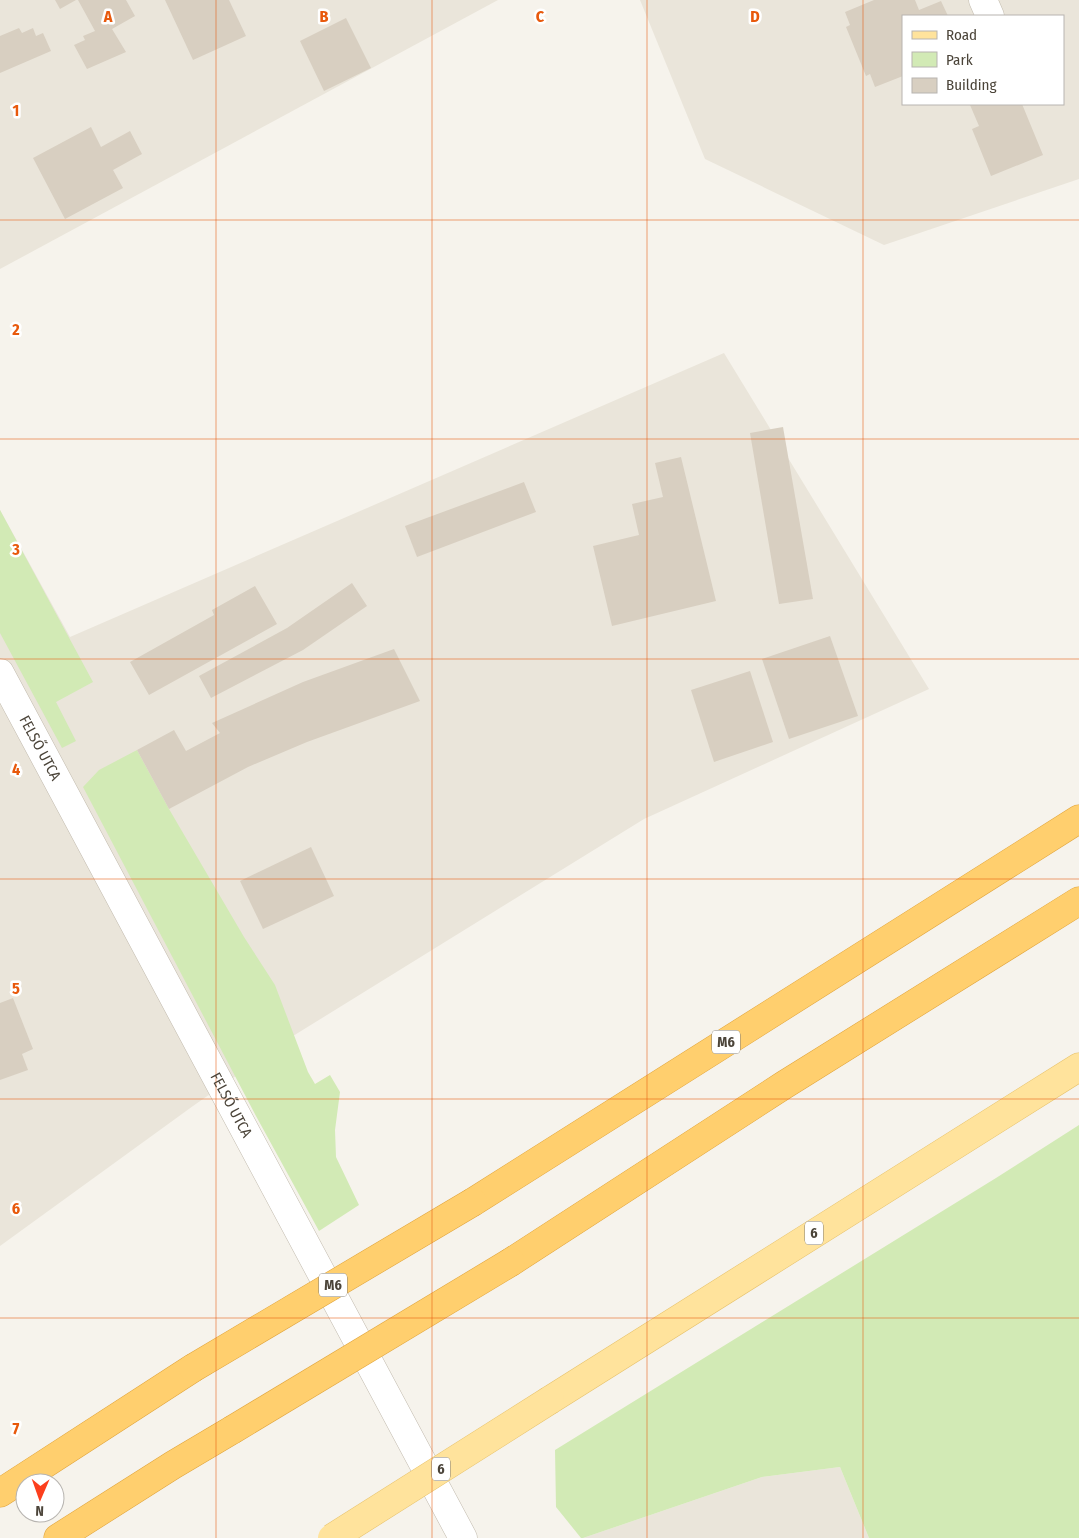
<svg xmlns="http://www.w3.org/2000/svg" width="1079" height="1538" font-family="'Fira Sans Condensed',sans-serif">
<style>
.residential{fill:#eae5da;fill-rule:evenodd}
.green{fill:#d2eab5}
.building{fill:#d8cfc1}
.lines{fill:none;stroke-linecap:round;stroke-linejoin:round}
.minor-casing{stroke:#c2bbae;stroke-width:29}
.major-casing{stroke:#e6c16a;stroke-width:29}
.highway-casing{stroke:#e0a43c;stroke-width:29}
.minor{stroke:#fff;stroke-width:28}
.major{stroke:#ffe39c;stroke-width:28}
.highway{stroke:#ffcf6e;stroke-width:28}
.major-bridge-casing{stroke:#e6c16a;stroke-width:29;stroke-linecap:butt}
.highway-bridge-casing{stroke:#e0a43c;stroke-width:29;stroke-linecap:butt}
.major-bridge{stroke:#ffe39c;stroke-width:28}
.highway-bridge{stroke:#ffcf6e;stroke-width:28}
.grid{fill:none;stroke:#e8590c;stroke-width:1;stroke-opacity:0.55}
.labels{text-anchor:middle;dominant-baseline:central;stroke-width:5;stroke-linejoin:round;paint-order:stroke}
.shield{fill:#fff;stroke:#817c74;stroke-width:1}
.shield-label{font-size:14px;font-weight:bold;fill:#4b4439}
.street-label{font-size:15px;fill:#4b4439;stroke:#fff}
.grid-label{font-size:16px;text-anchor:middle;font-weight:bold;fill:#e8590c;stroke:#fff;stroke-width:5;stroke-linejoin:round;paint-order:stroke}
</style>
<rect width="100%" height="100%" fill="#f6f3ec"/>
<g class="residential">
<path d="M 0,0 L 498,0 L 0,269 Z"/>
<path d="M 640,0 L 1079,0 L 1079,179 L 884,245 L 705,159 ZM 903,16 L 1063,16 L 1063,104 L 903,104 Z"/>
<path d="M 724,353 L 929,689 L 644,819 L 293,1036 L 193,1106 L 0,1246 L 0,510 L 70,637 Z"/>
<path d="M 840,1467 L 869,1538 L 583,1538 L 762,1477 Z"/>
</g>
<g class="green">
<path d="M 0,510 L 93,682 L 56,702 L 76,741 L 62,748 L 0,633 Z"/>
<path d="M 137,750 L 169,809 L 244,937 L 275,985 L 308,1072 L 315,1084 L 330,1075 L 340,1092 L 335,1130 L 336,1157 L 359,1205 L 319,1231 L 256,1116 L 83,787 L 99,770 Z"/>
<path d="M 1079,1125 L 1079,1538 L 869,1538 L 840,1467 L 762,1477 L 583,1538 L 581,1538 L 556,1507 L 555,1450 L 996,1178 Z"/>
</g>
<g class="building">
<path d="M 55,0 L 76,0 L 60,9 Z"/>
<path d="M 78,0 L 126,0 L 135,16 L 112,29 L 126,52 L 87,69 L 74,45 L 85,40 L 83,36 L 95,31 Z"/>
<path d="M 165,0 L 229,0 L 246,36 L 193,60 Z"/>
<path d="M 874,0 L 915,0 L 919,10 L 941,1 L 948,16 L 903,16 L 903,76 L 875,87 L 870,74 L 866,76 L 846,27 L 850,25 L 845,12 Z"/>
<path d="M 346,18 L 371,68 L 324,91 L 300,41 Z"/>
<path d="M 19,28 L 22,33 L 33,28 L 36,36 L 43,33 L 51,51 L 0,73 L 0,36 Z"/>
<path d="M 973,104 L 1022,104 L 1043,155 L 991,176 L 972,129 L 979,126 L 970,105 Z"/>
<path d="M 91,127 L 101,147 L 130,131 L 142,154 L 113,170 L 123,188 L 65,219 L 33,158 Z"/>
<path d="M 783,427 L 813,599 L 779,604 L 750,433 Z"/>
<path d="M 681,457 L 716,601 L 612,626 L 593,546 L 639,535 L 632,504 L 663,497 L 655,463 Z"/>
<path d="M 524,482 L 536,512 L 417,557 L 405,526 Z"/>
<path d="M 352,583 L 367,606 L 303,650 L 211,698 L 199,676 L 287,628 Z"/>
<path d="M 255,586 L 277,624 L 149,695 L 130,662 L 214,615 L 212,610 Z"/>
<path d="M 830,636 L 858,716 L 789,739 L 762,659 Z"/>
<path d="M 394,649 L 420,701 L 307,742 L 248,767 L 169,809 L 137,750 L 174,730 L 186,751 L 220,733 L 212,723 L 303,682 Z"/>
<path d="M 750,671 L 773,742 L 714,762 L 691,690 Z"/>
<path d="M 311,847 L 334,896 L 263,929 L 240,881 Z"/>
<path d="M 13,998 L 33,1049 L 22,1054 L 28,1070 L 0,1080 L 0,1003 Z"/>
</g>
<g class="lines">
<g class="minor-casing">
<g id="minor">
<path d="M 983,0 L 990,16"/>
<path id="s1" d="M 0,673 L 463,1538"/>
</g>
</g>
<g class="major-casing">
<path id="major" d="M 550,1400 L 1079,1067"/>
</g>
<g class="highway-casing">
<g id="highway">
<path d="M 473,1202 L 1079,819"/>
<path d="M 511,1262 L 784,1085 L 1079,901"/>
<path d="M 0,1493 L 193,1368"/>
<path d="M 58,1538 L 173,1465 L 232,1430"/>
</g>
</g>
<use href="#minor" class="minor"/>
<use href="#major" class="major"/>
<use href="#highway" class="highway"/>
<g class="major-bridge-casing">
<path id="major-bridge" d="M 332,1538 L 550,1400"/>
</g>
<g class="highway-bridge-casing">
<g id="highway-bridge">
<path d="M 193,1368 L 473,1202"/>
<path d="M 232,1430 L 511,1262"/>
</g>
</g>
<use href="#major-bridge" class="major-bridge"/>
<use href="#highway-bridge" class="highway-bridge"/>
</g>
<path class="grid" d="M 216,0 L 216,1538M 432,0 L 432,1538M 647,0 L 647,1538M 863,0 L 863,1538M 0,220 L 1079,220M 0,439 L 1079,439M 0,659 L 1079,659M 0,879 L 1079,879M 0,1099 L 1079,1099M 0,1318 L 1079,1318"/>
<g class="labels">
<g class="shield">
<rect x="712" y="1030.5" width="28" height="23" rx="4"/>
<rect x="805" y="1221.5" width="18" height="23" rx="4"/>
<rect x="319" y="1273.5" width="28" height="23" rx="4"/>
<rect x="432" y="1457.5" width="18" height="23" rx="4"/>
</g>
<g class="shield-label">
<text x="726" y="1042">M6</text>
<text x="814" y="1233">6</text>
<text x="333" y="1285">M6</text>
<text x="441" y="1469">6</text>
</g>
<g class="street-label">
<text stroke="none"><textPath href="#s1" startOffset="85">FELSŐ UTCA</textPath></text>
<text stroke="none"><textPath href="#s1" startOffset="490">FELSŐ UTCA</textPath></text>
</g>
</g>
<g class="grid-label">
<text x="108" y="22">A</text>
<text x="324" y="22">B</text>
<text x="540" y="22">C</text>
<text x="755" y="22">D</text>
<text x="16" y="116">1</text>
<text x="16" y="335">2</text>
<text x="16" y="555">3</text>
<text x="16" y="775">4</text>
<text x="16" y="994">5</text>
<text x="16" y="1214">6</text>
<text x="16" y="1434">7</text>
</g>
<rect x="902" y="15" width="162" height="90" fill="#ffffff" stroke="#b7b4b0"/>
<rect x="912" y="31" width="25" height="8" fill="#ffe39c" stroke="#b7b4b0"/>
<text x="946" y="40" font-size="15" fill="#4b4439">Road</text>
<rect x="912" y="52" width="25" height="15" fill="#d2eab5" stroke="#b7b4b0"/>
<text x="946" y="65" font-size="15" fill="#4b4439">Park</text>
<rect x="912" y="78" width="25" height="15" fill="#d8cfc1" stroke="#b7b4b0"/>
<text x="946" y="90" font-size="15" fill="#4b4439">Building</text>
<g transform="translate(40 1498) rotate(182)"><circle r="24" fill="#ffffff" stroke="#b7b4b0"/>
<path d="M0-4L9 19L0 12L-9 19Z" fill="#fc3f1d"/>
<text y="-8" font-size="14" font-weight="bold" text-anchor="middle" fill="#4b4439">N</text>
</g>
</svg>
